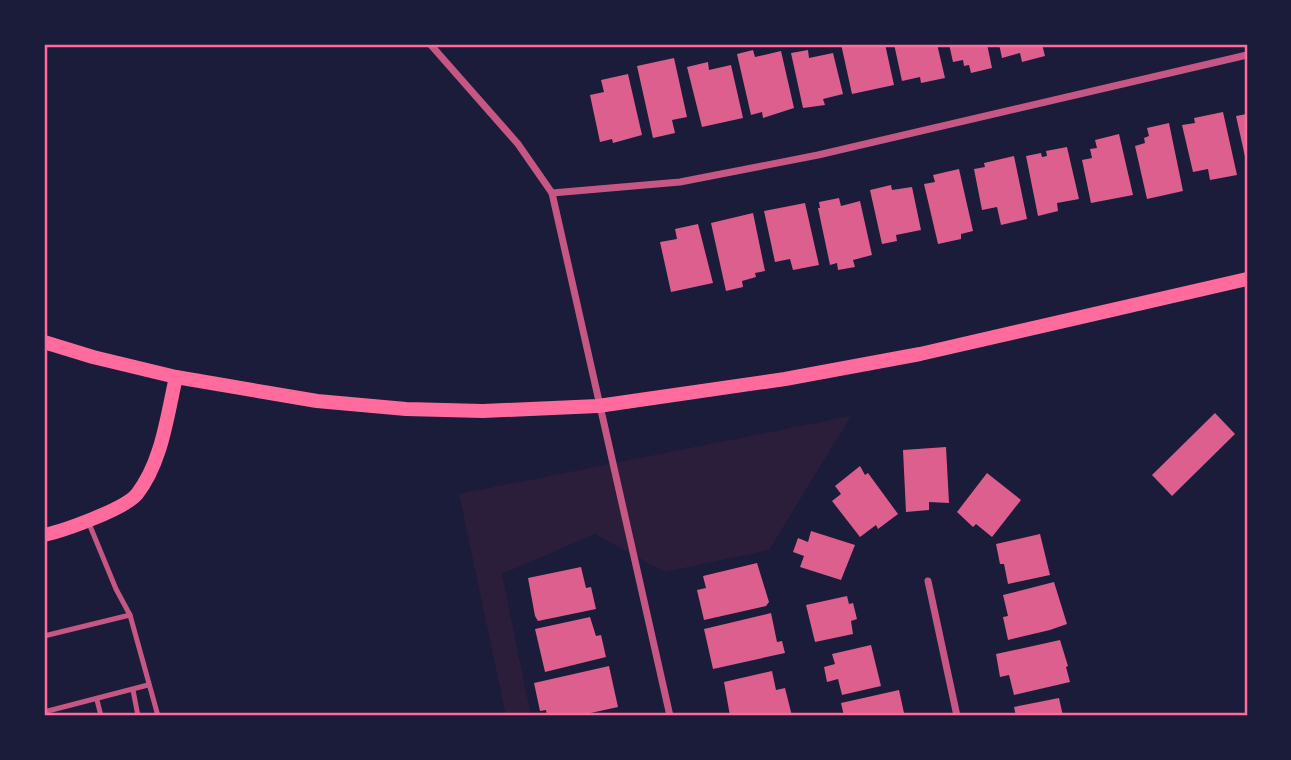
<svg xmlns="http://www.w3.org/2000/svg" width="1291" height="760" font-family="'DejaVu Sans',sans-serif">
<style>
.green{fill:#2a1e3b}
.building{fill:#dd5f8e}
.lines{fill:none;stroke-linecap:round;stroke-linejoin:round}
.service{stroke:#c65784;stroke-width:5}
.minor{stroke:#c65784;stroke-width:7}
.secondary{stroke:#ff6b9d;stroke-width:14}
.neatline{fill:none;stroke:#ff6b9d;stroke-width:2.5}
</style>
<rect width="100%" height="100%" fill="#1b1b3a"/>
<path class="green" d="M 851,416 L 769,550 L 665,572 L 595,534 L 502,574 L 531,716 L 506,716 L 459,494 Z"/>
<g class="building">
<path d="M 841,44 L 885,44 L 894,85 L 852,94 Z"/>
<path d="M 894,44 L 937,44 L 945,78 L 921,83 L 920,77 L 902,81 Z"/>
<path d="M 949,44 L 987,44 L 992,68 L 971,73 L 969,65 L 964,66 L 963,60 L 953,62 Z"/>
<path d="M 999,44 L 1042,44 L 1045,56 L 1022,62 L 1020,53 L 1002,58 Z"/>
<path d="M 753,50 L 755,57 L 781,51 L 794,108 L 763,118 L 762,112 L 751,115 L 737,54 Z"/>
<path d="M 808,50 L 809,58 L 833,53 L 843,94 L 823,99 L 825,105 L 803,108 L 791,53 Z"/>
<path d="M 674,58 L 687,117 L 672,120 L 675,133 L 653,138 L 637,66 Z"/>
<path d="M 708,62 L 709,70 L 731,65 L 743,118 L 702,127 L 687,67 Z"/>
<path d="M 628,74 L 642,135 L 613,143 L 612,139 L 600,142 L 590,95 L 604,92 L 601,80 Z"/>
<path d="M 1223,112 L 1237,175 L 1210,180 L 1208,169 L 1193,172 L 1182,125 L 1195,123 L 1194,118 Z"/>
<path d="M 1247,114 L 1247,161 L 1246,161 L 1236,116 Z"/>
<path d="M 1169,123 L 1183,191 L 1147,199 L 1135,146 L 1145,143 L 1144,138 L 1149,136 L 1147,128 Z"/>
<path d="M 1119,134 L 1133,195 L 1091,203 L 1082,160 L 1092,158 L 1090,149 L 1097,148 L 1095,140 Z"/>
<path d="M 1067,147 L 1079,199 L 1057,203 L 1058,211 L 1038,216 L 1026,156 L 1041,153 L 1042,157 L 1047,156 L 1046,151 Z"/>
<path d="M 1014,156 L 1027,219 L 1001,225 L 997,207 L 982,210 L 974,169 L 985,167 L 984,163 Z"/>
<path d="M 959,169 L 973,231 L 961,234 L 961,239 L 938,244 L 924,184 L 935,182 L 933,175 Z"/>
<path d="M 891,185 L 892,190 L 912,187 L 921,230 L 896,235 L 897,241 L 882,244 L 870,190 Z"/>
<path d="M 839,198 L 841,206 L 860,201 L 872,255 L 853,260 L 855,267 L 838,270 L 837,263 L 830,265 L 818,208 L 820,208 L 819,202 Z"/>
<path d="M 805,203 L 819,265 L 793,270 L 790,259 L 775,262 L 764,211 Z"/>
<path d="M 753,213 L 765,271 L 755,273 L 756,277 L 742,281 L 743,287 L 726,291 L 711,223 Z"/>
<path d="M 698,224 L 713,283 L 671,292 L 660,242 L 677,239 L 675,229 Z"/>
<path d="M 1215,413 L 1235,434 L 1172,496 L 1152,475 Z"/>
<path d="M 946,447 L 949,503 L 929,502 L 929,510 L 906,512 L 903,450 Z"/>
<path d="M 860,466 L 865,475 L 868,473 L 898,514 L 878,529 L 876,525 L 860,537 L 832,501 L 841,494 L 835,486 Z"/>
<path d="M 987,473 L 1021,500 L 992,537 L 976,524 L 973,527 L 957,512 Z"/>
<path d="M 811,531 L 855,545 L 841,580 L 800,567 L 804,556 L 793,552 L 798,538 L 808,542 Z"/>
<path d="M 1040,534 L 1050,575 L 1008,584 L 1004,564 L 1000,564 L 996,544 Z"/>
<path d="M 757,563 L 769,602 L 766,606 L 704,620 L 697,590 L 706,588 L 703,576 Z"/>
<path d="M 581,567 L 586,588 L 591,587 L 596,609 L 538,621 L 535,616 L 528,578 Z"/>
<path d="M 1054,582 L 1067,624 L 1050,630 L 1008,640 L 1003,617 L 1008,616 L 1003,595 Z"/>
<path d="M 847,596 L 849,604 L 853,603 L 857,619 L 851,621 L 853,634 L 815,642 L 806,605 Z"/>
<path d="M 771,613 L 777,642 L 782,641 L 785,653 L 713,669 L 704,629 Z"/>
<path d="M 590,617 L 596,636 L 601,635 L 606,657 L 545,672 L 535,629 Z"/>
<path d="M 1060,640 L 1068,666 L 1066,667 L 1070,682 L 1014,695 L 1009,675 L 1000,677 L 996,654 Z"/>
<path d="M 871,645 L 881,686 L 842,695 L 838,679 L 827,682 L 824,667 L 835,664 L 832,654 Z"/>
<path d="M 609,666 L 618,707 L 577,716 L 547,716 L 546,710 L 540,711 L 534,683 Z"/>
<path d="M 772,671 L 776,690 L 785,688 L 792,716 L 730,716 L 724,682 Z"/>
<path d="M 899,690 L 904,713 L 898,714 L 898,716 L 844,716 L 841,703 Z"/>
<path d="M 1059,698 L 1063,716 L 1016,716 L 1014,707 Z"/>
</g>
<g class="lines">
<g class="service">
<path d="M 88,521 L 116,589 L 130,615 L 158,716"/>
<path d="M 44,636 L 130,615"/>
<path d="M 133,690 L 138,716"/>
<path d="M 97,700 L 101,716"/>
<path d="M 44,712 L 148,685"/>
</g>
<g class="minor">
<path d="M 430,44 L 518,144 L 552,193 L 670,716"/>
<path d="M 552,193 L 680,182 L 818,155 L 1247,55"/>
<path d="M 928,581 L 957,716"/>
</g>
<g class="secondary">
<path d="M 44,342 L 93,357 L 176,377 L 317,401 L 406,409 L 483,411 L 598,406 L 785,379 L 920,354 L 1247,279"/>
<path d="M 44,535 C 63,531 125,509 137,494 C 162,462 167,416 176,377"/>
</g>
</g>
<rect width="1291" height="760" fill="none" stroke="#1b1b3a" stroke-width="91"/>
<rect x="46" y="46" width="1200" height="668" class="neatline"/>
</svg>
